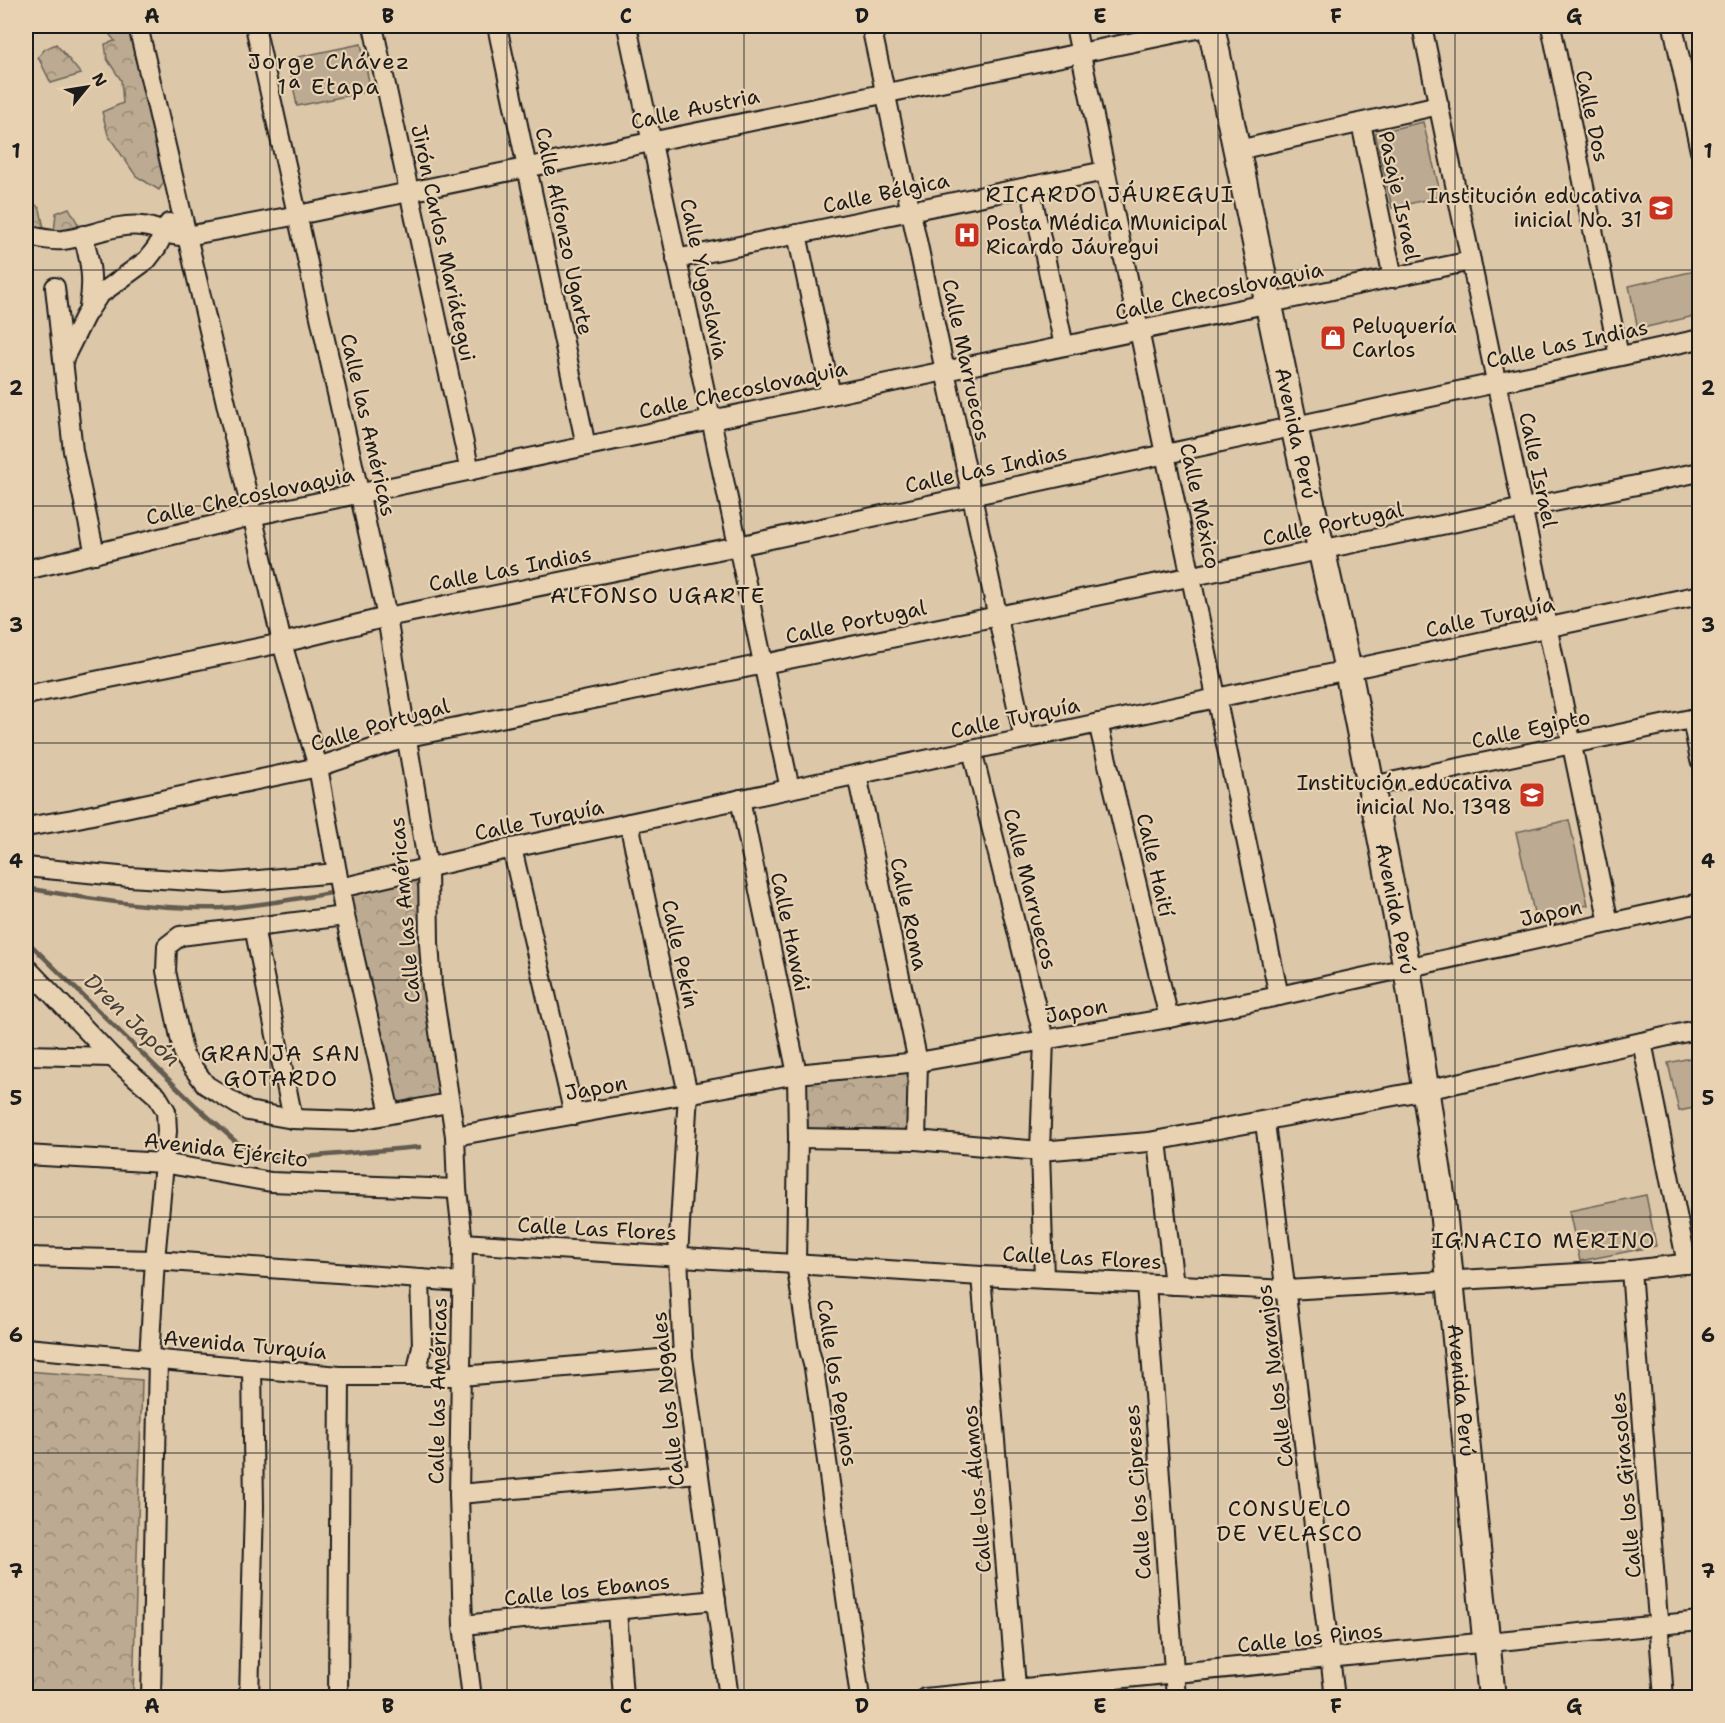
<svg xmlns="http://www.w3.org/2000/svg" width="1725" height="1723" font-family="'Shantell Sans',sans-serif">
<style>
.forest{fill:url(#forest-crowns);stroke:#6c6457;stroke-width:1.5}
.pitch{fill:#bcab92;stroke:#6c6457;stroke-width:1.5}
.lines{fill:none;stroke-linecap:round;stroke-linejoin:round}
.stream{stroke:#645b50;stroke-width:4.5}
.street-casing{stroke:#1c1c1c;stroke-width:22}
.secondary-casing{stroke:#1c1c1c;stroke-width:30}
.street{stroke:#e9d2b2;stroke-width:18}
.secondary{stroke:#e9d2b2;stroke-width:26}
.grid{fill:none;stroke:#1c1c1c;stroke-width:1.5;stroke-opacity:0.55}
.labels{text-anchor:middle;dominant-baseline:central;stroke-width:4.5;stroke-linejoin:round;paint-order:stroke}
.street-label{font-size:21px;fill:#1c1c1c;stroke:#e9d2b2}
.poi-label{font-size:21px;fill:#1c1c1c;stroke:#e9d2b2;text-anchor:end}
.neighbourhood-label{font-size:22px;letter-spacing:1.5px;fill:#1c1c1c;stroke:#e9d2b2}
.water-label{font-size:22px;font-style:italic;fill:#46413a;stroke:#e9d2b2}
.neatline{fill:none;stroke:#1c1c1c;stroke-width:2}
.grid-label{font-size:20px;text-anchor:middle;font-weight:bold;fill:#1c1c1c}
</style>
<defs>
<pattern id="forest-crowns" width="20" height="18" patternUnits="userSpaceOnUse" patternTransform="scale(1.5)"><rect width="20" height="18" fill="#bcab92"/><path d="M2 6a3 3 0 1 1 6 0M12 15a3 3 0 1 1 6 0" fill="none" stroke="#988a76"/></pattern>
</defs>
<rect width="100%" height="100%" fill="#ddc7a9"/>
<filter id="ink" filterUnits="userSpaceOnUse"><feTurbulence type="fractalNoise" baseFrequency=".0167" numOctaves="2"/><feDisplacementMap in="SourceGraphic" scale="12" xChannelSelector="R" yChannelSelector="G"/><feConvolveMatrix kernelMatrix="1 2 1 2 8 2 1 2 1" color-interpolation-filters="sRGB"/></filter>
<g filter="url(#ink)">
<g class="forest">
<path d="M 103,26 L 138,26 L 168,176 L 159,190 L 136,176 L 108,135 L 102,112 L 123,103 L 121,80 L 107,59 L 105,44 L 115,41 Z"/>
<path d="M 56,44 L 81,74 L 51,83 L 38,57 L 45,49 Z"/>
<path d="M 26,195 L 40,209 L 44,228 L 26,223 Z"/>
<path d="M 69,208 L 78,224 L 75,232 L 54,232 L 56,213 Z"/>
<path d="M 420,877 L 420,944 L 439,1097 L 397,1106 L 349,892 Z"/>
<path d="M 913,1066 L 913,1136 L 801,1135 L 801,1077 Z"/>
<path d="M 26,1371 L 142,1380 L 133,1697 L 26,1697 Z"/>
</g>
<g class="pitch">
<path d="M 361,44 L 371,91 L 297,106 L 288,59 Z"/>
<path d="M 1423,122 L 1441,196 L 1392,208 L 1375,133 Z"/>
<path d="M 1699,270 L 1699,315 L 1638,329 L 1629,286 Z"/>
<path d="M 1569,820 L 1588,905 L 1535,917 L 1516,832 Z"/>
<path d="M 1699,1056 L 1699,1107 L 1679,1111 L 1668,1063 Z"/>
<path d="M 1646,1195 L 1656,1246 L 1580,1261 L 1569,1211 Z"/>
</g>
<g class="lines">
<g class="stream">
<path d="M 26,888 C 89,899 157,910 222,908 C 258,906 294,899 331,893"/>
<path d="M 26,940 L 196,1106 L 235,1141 L 264,1157 L 281,1159 L 420,1147"/>
</g>
<g class="street-casing">
<g id="street">
<path d="M 138,26 L 282,643 L 318,767 L 345,916 L 390,1113"/>
<path d="M 255,26 L 387,617 L 428,868 L 429,943 L 432,986 L 455,1136 L 457,1189 L 463,1243 L 459,1494 L 463,1625 L 472,1698"/>
<path d="M 373,26 L 470,471"/>
<path d="M 497,26 L 586,446"/>
<path d="M 627,26 L 790,789"/>
<path d="M 871,26 L 1024,739"/>
<path d="M 1075,26 L 1279,996"/>
<path d="M 1422,26 L 1609,923"/>
<path d="M 1551,26 L 1619,356"/>
<path d="M 1673,26 L 1700,151"/>
<path d="M 1361,123 L 1393,278"/>
<path d="M 1238,150 L 1439,105"/>
<path d="M 1030,186 L 1064,346"/>
<path d="M 797,234 L 831,395"/>
<path d="M 26,235 C 38,238 50,241 63,240 C 89,237 115,223 142,226 C 158,227 170,238 187,236 L 298,215 L 1211,26"/>
<path d="M 83,235 C 90,261 94,279 89,306"/>
<path d="M 676,259 L 1105,171"/>
<path d="M 55,287 L 73,451 L 95,554"/>
<path d="M 64,358 L 85,316 L 99,295 L 147,260 L 157,247 L 169,223"/>
<path d="M 26,570 L 252,516 L 1471,261"/>
<path d="M 26,695 L 282,643 L 387,617 L 738,546 L 1700,339"/>
<path d="M 1692,719 L 1700,760"/>
<path d="M 1098,723 L 1169,1018"/>
<path d="M 972,750 L 1044,1039 L 1040,1151 L 1044,1279"/>
<path d="M 857,775 L 918,1062 L 916,1140"/>
<path d="M 1372,786 L 1700,717"/>
<path d="M 740,799 L 797,1074 L 798,1138 L 796,1263 L 809,1349 L 814,1368 L 860,1698"/>
<path d="M 629,823 L 688,1094 L 678,1256 L 683,1357 L 729,1698"/>
<path d="M 26,827 L 73,819 L 318,767 L 408,737 L 1700,472"/>
<path d="M 512,848 L 574,1115"/>
<path d="M 26,867 L 129,877 L 224,883 L 337,873"/>
<path d="M 340,888 L 512,848 L 1700,595"/>
<path d="M 345,916 L 180,936 L 167,946 L 166,971 L 184,1056 L 206,1085 L 248,1111 L 293,1119 L 354,1121 L 448,1103"/>
<path d="M 254,927 L 293,1119"/>
<path d="M 26,967 L 112,1057 L 157,1096 L 166,1111 L 167,1131 L 155,1260 L 149,1358"/>
<path d="M 1642,1042 L 1687,1264"/>
<path d="M 26,1055 L 112,1057"/>
<path d="M 1265,1122 L 1335,1698"/>
<path d="M 455,1136 L 797,1074 L 918,1062 L 1169,1018 L 1279,996 L 1700,903"/>
<path d="M 798,1138 L 916,1140 L 1040,1151 L 1149,1142 L 1426,1090 L 1700,1029"/>
<path d="M 1157,1141 L 1174,1285"/>
<path d="M 26,1155 L 163,1163 L 271,1182 L 457,1189"/>
<path d="M 463,1243 L 981,1276 L 1287,1290 L 1631,1270 L 1700,1262"/>
<path d="M 26,1257 L 155,1260 L 462,1282"/>
<path d="M 1631,1270 L 1664,1698"/>
<path d="M 981,1276 L 1017,1698"/>
<path d="M 1146,1284 L 1176,1698"/>
<path d="M 26,1348 L 340,1376 L 461,1376 L 683,1357"/>
<path d="M 416,1376 L 422,1346 L 420,1279"/>
<path d="M 459,1494 L 698,1473"/>
<path d="M 617,1610 L 623,1698"/>
<path d="M 463,1625 L 716,1600"/>
<path d="M 151,1698 L 158,1359"/>
<path d="M 249,1698 L 254,1506 L 252,1368"/>
<path d="M 338,1698 L 340,1376"/>
<path d="M 925,1698 L 1700,1621"/>
</g>
</g>
<g class="secondary-casing">
<g id="secondary">
<path id="s1" d="M 1211,26 L 1294,426 L 1348,670 L 1407,968 L 1442,1200 L 1492,1698"/>
</g>
</g>
<use href="#street" class="street"/>
<use href="#secondary" class="secondary"/>
</g>
</g>
<path class="grid" d="M 270,26 L 270,1698M 507,26 L 507,1698M 744,26 L 744,1698M 981,26 L 981,1698M 1218,26 L 1218,1698M 1455,26 L 1455,1698M 26,270 L 1700,270M 26,506 L 1700,506M 26,743 L 1700,743M 26,980 L 1700,980M 26,1217 L 1700,1217M 26,1453 L 1700,1453"/>
<defs>
<g id="school-square" transform="scale(1.35)"><rect x="-9" y="-9" width="18" height="18" rx="4" fill="#c8321e" stroke="#e9d2b2"/><path d="M0-5L7-2L0 1L-7-2ZM-4 1L0 2.5L4 1V4Q0 6-4 4Z" fill="#fff"/></g>
<g id="hospital-square" transform="scale(1.35)"><rect x="-9" y="-9" width="18" height="18" rx="4" fill="#c8321e" stroke="#e9d2b2"/><path d="M-5-5h3v3.5h4V-5h3V5h-3V1.5h-4V5h-3Z" fill="#fff"/></g>
<g id="shop-square" transform="scale(1.35)"><rect x="-9" y="-9" width="18" height="18" rx="4" fill="#c8321e" stroke="#e9d2b2"/><path d="M-5-2.5h2.3a2.7 3.5 0 0 1 5.4 0H5L5.5 6h-11ZM-1.5-2.5h3a1.5 2.3 0 0 0-3 0Z" fill="#fff"/></g>
</defs>
<g fill-rule="evenodd">
<use href="#school-square" x="1661" y="208"/>
<use href="#hospital-square" x="967" y="235"/>
<use href="#shop-square" x="1333" y="338"/>
<use href="#school-square" x="1532" y="795"/>
</g>
<g class="labels">
<g class="street-label">
<text transform="translate(695 109) rotate(-12)">Calle Austria</text>
<text transform="translate(1592 116) rotate(78)">Calle Dos</text>
<text transform="translate(886 193) rotate(-12)">Calle Bélgica</text>
<text transform="translate(1399 196) rotate(78)">Pasaje Israel</text>
<text transform="translate(564 231) rotate(78)">Calle Alfonzo Ugarte</text>
<text transform="translate(443 243) rotate(78)">Jirón Carlos Mariátegui</text>
<text transform="translate(704 279) rotate(78)">Calle Yugoslavia</text>
<text transform="translate(1219 291) rotate(-12)">Calle Checoslovaquia</text>
<text transform="translate(1567 344) rotate(-12)">Calle Las Indias</text>
<text transform="translate(966 360) rotate(78)">Calle Marruecos</text>
<text transform="translate(743 390) rotate(-12)">Calle Checoslovaquia</text>
<text transform="translate(368 425) rotate(77)">Calle las Américas</text>
<text stroke="none"><textPath href="#s1" startOffset="416">Avenida Perú</textPath></text>
<text transform="translate(986 469) rotate(-12)">Calle Las Indias</text>
<text transform="translate(1538 470) rotate(78)">Calle Israel</text>
<text transform="translate(250 496) rotate(-12)">Calle Checoslovaquia</text>
<text transform="translate(1200 506) rotate(78)">Calle México</text>
<text transform="translate(1333 524) rotate(-12)">Calle Portugal</text>
<text transform="translate(510 569) rotate(-11)">Calle Las Indias</text>
<text transform="translate(1490 617) rotate(-12)">Calle Turquía</text>
<text transform="translate(856 622) rotate(-12)">Calle Portugal</text>
<text transform="translate(1015 718) rotate(-12)">Calle Turquía</text>
<text transform="translate(380 725) rotate(-16)">Calle Portugal</text>
<text transform="translate(1531 729) rotate(-12)">Calle Egipto</text>
<text transform="translate(539 820) rotate(-12)">Calle Turquía</text>
<text transform="translate(1155 865) rotate(77)">Calle Haití</text>
<text transform="translate(1030 889) rotate(76)">Calle Marruecos</text>
<text stroke="none"><textPath href="#s1" startOffset="902">Avenida Perú</textPath></text>
<text transform="translate(405 910) rotate(-95)">Calle las Américas</text>
<text transform="translate(1551 913) rotate(-12)">Japon</text>
<text transform="translate(909 914) rotate(78)">Calle Roma</text>
<text transform="translate(790 932) rotate(78)">Calle Hawái</text>
<text transform="translate(680 954) rotate(78)">Calle Pekín</text>
<text transform="translate(1076 1011) rotate(-10)">Japon</text>
<text transform="translate(596 1088) rotate(-10)">Japon</text>
<text transform="translate(226 1150) rotate(7)">Avenida Ejército</text>
<text transform="translate(597 1229) rotate(3)">Calle Las Flores</text>
<text transform="translate(1082 1258) rotate(3)">Calle Las Flores</text>
<text transform="translate(245 1345) rotate(5)">Avenida Turquía</text>
<text transform="translate(1275 1376) rotate(-97)">Calle los Naranjos</text>
<text transform="translate(837 1383) rotate(81)">Calle los Pepinos</text>
<text stroke="none"><textPath href="#s1" startOffset="1388">Avenida Perú</textPath></text>
<text transform="translate(438 1391) rotate(-89)">Calle las Américas</text>
<text transform="translate(668 1399) rotate(-96)">Calle los Nogales</text>
<text transform="translate(1626 1485) rotate(-95)">Calle los Girasoles</text>
<text transform="translate(977 1489) rotate(-95)">Calle los Álamos</text>
<text transform="translate(1138 1492) rotate(-94)">Calle los Cipreses</text>
<text transform="translate(587 1590) rotate(-6)">Calle los Ebanos</text>
<text transform="translate(1310 1638) rotate(-6)">Calle los Pinos</text>
</g>
<g class="poi-label">
<text x="1642" y="196">Institución educativa<tspan x="1642" dy="24">inicial No. 31</tspan></text>
<text x="986" y="223" text-anchor="start">Posta Médica Municipal<tspan x="986" dy="24">Ricardo Jáuregui</tspan></text>
<text x="1352" y="326" text-anchor="start">Peluquería<tspan x="1352" dy="24">Carlos</tspan></text>
<text x="1512" y="783">Institución educativa<tspan x="1512" dy="24">inicial No. 1398</tspan></text>
</g>
<g class="neighbourhood-label">
<text x="329" y="61">Jorge Chávez<tspan x="329" dy="25">1ª Etapa</tspan></text>
<text x="1110" y="194">RICARDO JÁUREGUI</text>
<text x="658" y="595">ALFONSO UGARTE</text>
<text x="281" y="1053">GRANJA SAN<tspan x="281" dy="25">GOTARDO</tspan></text>
<text x="1544" y="1240">IGNACIO MERINO</text>
<text x="1290" y="1508">CONSUELO<tspan x="1290" dy="25">DE VELASCO</tspan></text>
</g>
<g class="water-label">
<text transform="translate(132 1020) rotate(44)">Dren Japón</text>
</g>
</g>
<rect width="1725" height="1723" fill="none" stroke="#e9d2b2" stroke-width="66"/>
<g transform="translate(87 87) rotate(60)" stroke="#e9d2b2" stroke-width="4.5" paint-order="stroke">
<path d="M0-4.5L10 22L0 15L-10 22Z" fill="#1c1c1c"/>
<text y="-9" font-size="16" font-weight="bold" text-anchor="middle" fill="#1c1c1c">N</text>
</g>
<rect x="33" y="33" width="1659" height="1657" class="neatline"/>
<g class="grid-label">
<text x="152" y="23">A</text>
<text x="388" y="23">B</text>
<text x="626" y="23">C</text>
<text x="862" y="23">D</text>
<text x="1100" y="23">E</text>
<text x="1336" y="23">F</text>
<text x="1574" y="23">G</text>
<text x="16" y="158">1</text>
<text x="1708" y="158">1</text>
<text x="16" y="395">2</text>
<text x="1708" y="395">2</text>
<text x="16" y="632">3</text>
<text x="1708" y="632">3</text>
<text x="16" y="868">4</text>
<text x="1708" y="868">4</text>
<text x="16" y="1105">5</text>
<text x="1708" y="1105">5</text>
<text x="16" y="1342">6</text>
<text x="1708" y="1342">6</text>
<text x="16" y="1578">7</text>
<text x="1708" y="1578">7</text>
<text x="152" y="1713">A</text>
<text x="388" y="1713">B</text>
<text x="626" y="1713">C</text>
<text x="862" y="1713">D</text>
<text x="1100" y="1713">E</text>
<text x="1336" y="1713">F</text>
<text x="1574" y="1713">G</text>
</g>
</svg>
